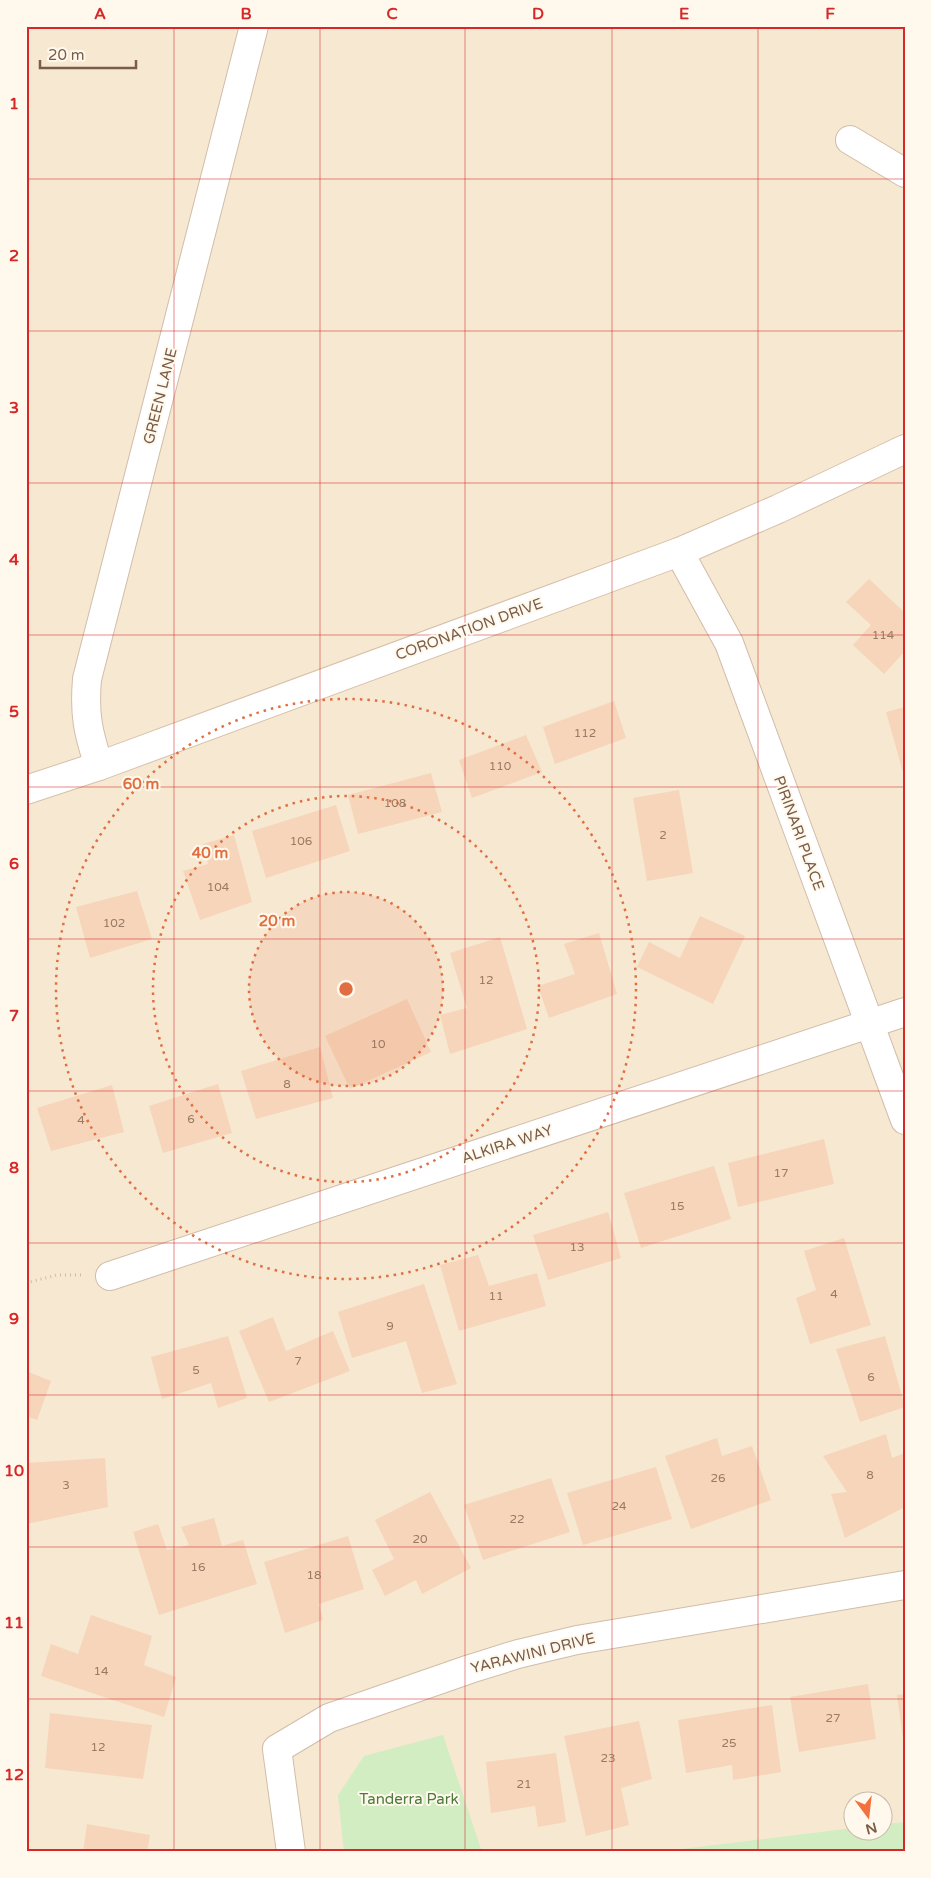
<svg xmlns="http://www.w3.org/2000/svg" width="931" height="1878" font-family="'Varela Round',sans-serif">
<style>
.residential{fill:#f7e8d2;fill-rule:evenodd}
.green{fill:#d1edc1}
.building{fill:#f6d5ba}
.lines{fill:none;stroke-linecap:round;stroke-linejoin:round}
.minor-casing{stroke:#d1bda9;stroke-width:30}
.secondary-casing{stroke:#d7c0a9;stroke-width:30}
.path{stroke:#dcb89c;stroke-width:3;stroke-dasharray:1 4;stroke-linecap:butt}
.minor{stroke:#fff;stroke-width:28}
.secondary{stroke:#fff;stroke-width:28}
.grid{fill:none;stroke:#d62828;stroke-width:1;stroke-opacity:0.55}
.ring{fill:none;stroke:#e16e40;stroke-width:2.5;stroke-dasharray:2.5 5}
.labels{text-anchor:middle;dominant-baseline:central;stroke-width:4;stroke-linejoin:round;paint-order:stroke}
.number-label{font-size:12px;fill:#997a64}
.street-label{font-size:15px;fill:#7a5c47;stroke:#fff9ed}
.park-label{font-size:15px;fill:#4b7a3c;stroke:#fff9ed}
.centre{fill:#e16e40;stroke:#fff9ed;stroke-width:2.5}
.ring-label{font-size:15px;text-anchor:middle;font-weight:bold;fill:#e16e40;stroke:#fff9ed;stroke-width:4;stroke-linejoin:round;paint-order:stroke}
.neatline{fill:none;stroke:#d62828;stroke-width:2}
.grid-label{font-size:16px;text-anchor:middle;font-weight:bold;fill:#d62828}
</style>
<rect width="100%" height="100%" fill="#fef6e5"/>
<path class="residential" d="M 26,26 L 905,26 L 905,1852 L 26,1852 ZM 854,1800 L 884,1800 L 884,1830 L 854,1830 Z"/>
<g class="green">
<path d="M 443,1735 L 482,1852 L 344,1852 L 338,1795 L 364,1756 Z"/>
<path d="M 905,1822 L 905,1852 L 657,1852 L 853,1828 L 854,1830 L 884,1830 L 884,1824 Z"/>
</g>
<g class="building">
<path d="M 869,579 L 905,613 L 905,651 L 884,674 L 853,645 L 871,625 L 846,602 Z"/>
<path d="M 614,701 L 626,738 L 555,764 L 543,727 Z"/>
<path d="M 905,707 L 905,776 L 904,776 L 886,712 Z"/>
<path d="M 526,735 L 542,772 L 472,798 L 459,760 Z"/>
<path d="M 431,773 L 442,812 L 358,834 L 348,795 Z"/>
<path d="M 679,790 L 693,873 L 647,881 L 633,798 Z"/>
<path d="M 336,805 L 350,851 L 266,878 L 252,831 Z"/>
<path d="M 234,835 L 252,902 L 200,920 L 183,871 L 208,864 L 203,844 Z"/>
<path d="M 137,891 L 152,939 L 90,958 L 76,907 Z"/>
<path d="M 700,916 L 745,936 L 713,1004 L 637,967 L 649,942 L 680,958 Z"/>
<path d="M 599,933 L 617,994 L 549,1018 L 538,986 L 575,974 L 564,944 Z"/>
<path d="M 500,937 L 527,1029 L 450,1054 L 440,1015 L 467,1008 L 450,953 Z"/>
<path d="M 407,999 L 431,1052 L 350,1089 L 325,1036 Z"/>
<path d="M 320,1047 L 333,1098 L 256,1119 L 241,1071 Z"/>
<path d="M 218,1084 L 232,1133 L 163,1153 L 149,1106 Z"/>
<path d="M 112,1085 L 124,1132 L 51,1151 L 37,1108 Z"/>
<path d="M 824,1139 L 834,1184 L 738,1207 L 728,1163 Z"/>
<path d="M 714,1166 L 731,1219 L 641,1248 L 624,1193 Z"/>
<path d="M 608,1212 L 621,1258 L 548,1280 L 533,1235 Z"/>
<path d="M 844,1238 L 871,1325 L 810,1344 L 796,1298 L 816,1290 L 804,1251 Z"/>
<path d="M 478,1255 L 489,1286 L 537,1273 L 546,1306 L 459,1331 L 440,1265 Z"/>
<path d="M 424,1284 L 457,1384 L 422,1393 L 406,1341 L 352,1358 L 338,1312 Z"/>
<path d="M 273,1317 L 286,1351 L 333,1331 L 350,1371 L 269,1402 L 239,1331 Z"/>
<path d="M 228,1336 L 247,1398 L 218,1408 L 211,1383 L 162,1399 L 151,1357 Z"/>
<path d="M 885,1336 L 905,1407 L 860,1422 L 836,1349 Z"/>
<path d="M 26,1371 L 51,1381 L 37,1420 L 26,1416 Z"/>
<path d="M 886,1434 L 892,1458 L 905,1453 L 905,1507 L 845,1538 L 831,1494 L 847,1492 L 823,1456 Z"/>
<path d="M 717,1438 L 722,1456 L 752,1446 L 771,1500 L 691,1529 L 665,1456 Z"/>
<path d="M 105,1458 L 108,1507 L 26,1524 L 26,1463 Z"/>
<path d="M 656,1467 L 672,1519 L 583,1545 L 567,1493 Z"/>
<path d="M 551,1478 L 570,1532 L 483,1560 L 464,1505 Z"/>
<path d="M 430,1492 L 471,1568 L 422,1594 L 416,1580 L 385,1596 L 372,1570 L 394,1559 L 375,1520 Z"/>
<path d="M 214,1518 L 222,1546 L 243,1540 L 257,1584 L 159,1615 L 133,1532 L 158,1524 L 167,1550 L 189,1545 L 181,1527 Z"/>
<path d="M 348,1536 L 364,1589 L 319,1604 L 323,1620 L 285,1633 L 264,1562 Z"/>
<path d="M 91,1615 L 152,1636 L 144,1665 L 176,1677 L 164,1717 L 41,1676 L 51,1644 L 78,1654 Z"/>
<path d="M 868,1684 L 876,1739 L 799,1752 L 790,1697 Z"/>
<path d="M 905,1694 L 905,1746 L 904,1746 L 897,1695 Z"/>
<path d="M 772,1705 L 781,1772 L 733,1780 L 732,1765 L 686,1773 L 678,1720 Z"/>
<path d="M 50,1713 L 152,1725 L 143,1779 L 45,1768 Z"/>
<path d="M 639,1721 L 652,1779 L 621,1788 L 629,1825 L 586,1836 L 564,1736 Z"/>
<path d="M 556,1753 L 566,1822 L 538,1827 L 535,1806 L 491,1813 L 486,1762 Z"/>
<path d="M 87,1824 L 150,1835 L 147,1852 L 83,1852 Z"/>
</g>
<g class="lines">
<g class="minor-casing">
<g id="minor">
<path d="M 850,140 L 905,173"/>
<path d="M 679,552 L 729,643 L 905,1120"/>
<path d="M 99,766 C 88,732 84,715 87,679 L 254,26"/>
<path d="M 110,1276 L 905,1012"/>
<path d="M 291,1852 L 277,1749 L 329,1718 L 470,1669 L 518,1654 L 577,1640 L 905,1585"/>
</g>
</g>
<g class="secondary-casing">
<path id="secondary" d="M 26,790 L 99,766 L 679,552 L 778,509 L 905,449"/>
</g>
<path class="path" d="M 26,1283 L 57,1275 L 81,1275"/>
<use href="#minor" class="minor"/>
<use href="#secondary" class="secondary"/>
</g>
<path class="grid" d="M 174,26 L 174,1852M 320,26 L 320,1852M 465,26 L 465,1852M 612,26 L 612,1852M 758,26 L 758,1852M 26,179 L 905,179M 26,331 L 905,331M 26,483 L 905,483M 26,635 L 905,635M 26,787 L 905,787M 26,939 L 905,939M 26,1091 L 905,1091M 26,1243 L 905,1243M 26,1395 L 905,1395M 26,1547 L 905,1547M 26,1699 L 905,1699"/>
<circle cx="346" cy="989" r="97" fill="#e16e40" fill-opacity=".12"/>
<g class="ring">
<circle cx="346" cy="989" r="97"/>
<circle cx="346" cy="989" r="193"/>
<circle cx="346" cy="989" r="290"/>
</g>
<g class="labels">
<g class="number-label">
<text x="883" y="635">114</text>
<text x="585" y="733">112</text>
<text x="500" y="766">110</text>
<text x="395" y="803">108</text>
<text x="663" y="835">2</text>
<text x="301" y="841">106</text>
<text x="218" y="887">104</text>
<text x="114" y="923">102</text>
<text x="486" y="980">12</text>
<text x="378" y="1044">10</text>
<text x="287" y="1084">8</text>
<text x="191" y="1119">6</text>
<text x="81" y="1120">4</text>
<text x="781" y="1173">17</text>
<text x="677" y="1206">15</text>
<text x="577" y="1247">13</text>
<text x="834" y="1294">4</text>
<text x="496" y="1296">11</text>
<text x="390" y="1326">9</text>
<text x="298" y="1361">7</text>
<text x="196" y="1370">5</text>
<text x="871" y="1377">6</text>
<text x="870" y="1475">8</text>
<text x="718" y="1478">26</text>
<text x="66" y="1485">3</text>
<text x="619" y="1506">24</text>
<text x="517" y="1519">22</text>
<text x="420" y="1539">20</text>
<text x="198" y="1567">16</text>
<text x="314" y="1575">18</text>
<text x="101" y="1671">14</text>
<text x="833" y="1718">27</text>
<text x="729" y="1743">25</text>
<text x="98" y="1747">12</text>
<text x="608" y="1758">23</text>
<text x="524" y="1784">21</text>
</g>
<g class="street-label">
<text transform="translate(160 396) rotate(-76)">GREEN LANE</text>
<text transform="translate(469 629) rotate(-20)">CORONATION DRIVE</text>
<text transform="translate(799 833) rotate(70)">PIRINARI PLACE</text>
<text transform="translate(507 1144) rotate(-18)">ALKIRA WAY</text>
<text transform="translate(533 1653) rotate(-14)">YARAWINI DRIVE</text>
</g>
<g class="park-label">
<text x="409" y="1799">Tanderra Park</text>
</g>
</g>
<circle cx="346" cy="989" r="8" class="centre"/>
<g class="ring-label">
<text x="141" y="789">60 m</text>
<text x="210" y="858">40 m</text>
<text x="277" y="926">20 m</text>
</g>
<rect width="931" height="1878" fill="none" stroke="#fff9ed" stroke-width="55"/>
<g transform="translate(868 1816) rotate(165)"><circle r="24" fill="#fff9ed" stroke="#cabaab"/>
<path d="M0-4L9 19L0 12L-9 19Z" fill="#f3713f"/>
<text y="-8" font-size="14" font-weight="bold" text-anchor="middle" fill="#7a5c47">N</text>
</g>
<path d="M40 60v8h96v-8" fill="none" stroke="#7a5c47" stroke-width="2.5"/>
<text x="48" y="60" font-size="15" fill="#7a5c47" stroke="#fff9ed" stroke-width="4" paint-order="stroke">20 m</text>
<rect x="28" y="28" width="876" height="1822" class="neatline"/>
<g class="grid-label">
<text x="100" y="19">A</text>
<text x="246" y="19">B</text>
<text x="392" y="19">C</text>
<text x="538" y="19">D</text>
<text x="684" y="19">E</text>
<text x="830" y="19">F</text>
<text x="14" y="109">1</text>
<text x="14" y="261">2</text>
<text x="14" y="413">3</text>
<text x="14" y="565">4</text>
<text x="14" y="717">5</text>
<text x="14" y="869">6</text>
<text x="14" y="1021">7</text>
<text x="14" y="1173">8</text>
<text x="14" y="1324">9</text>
<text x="14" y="1476">10</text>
<text x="14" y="1628">11</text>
<text x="14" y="1780">12</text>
</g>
</svg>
